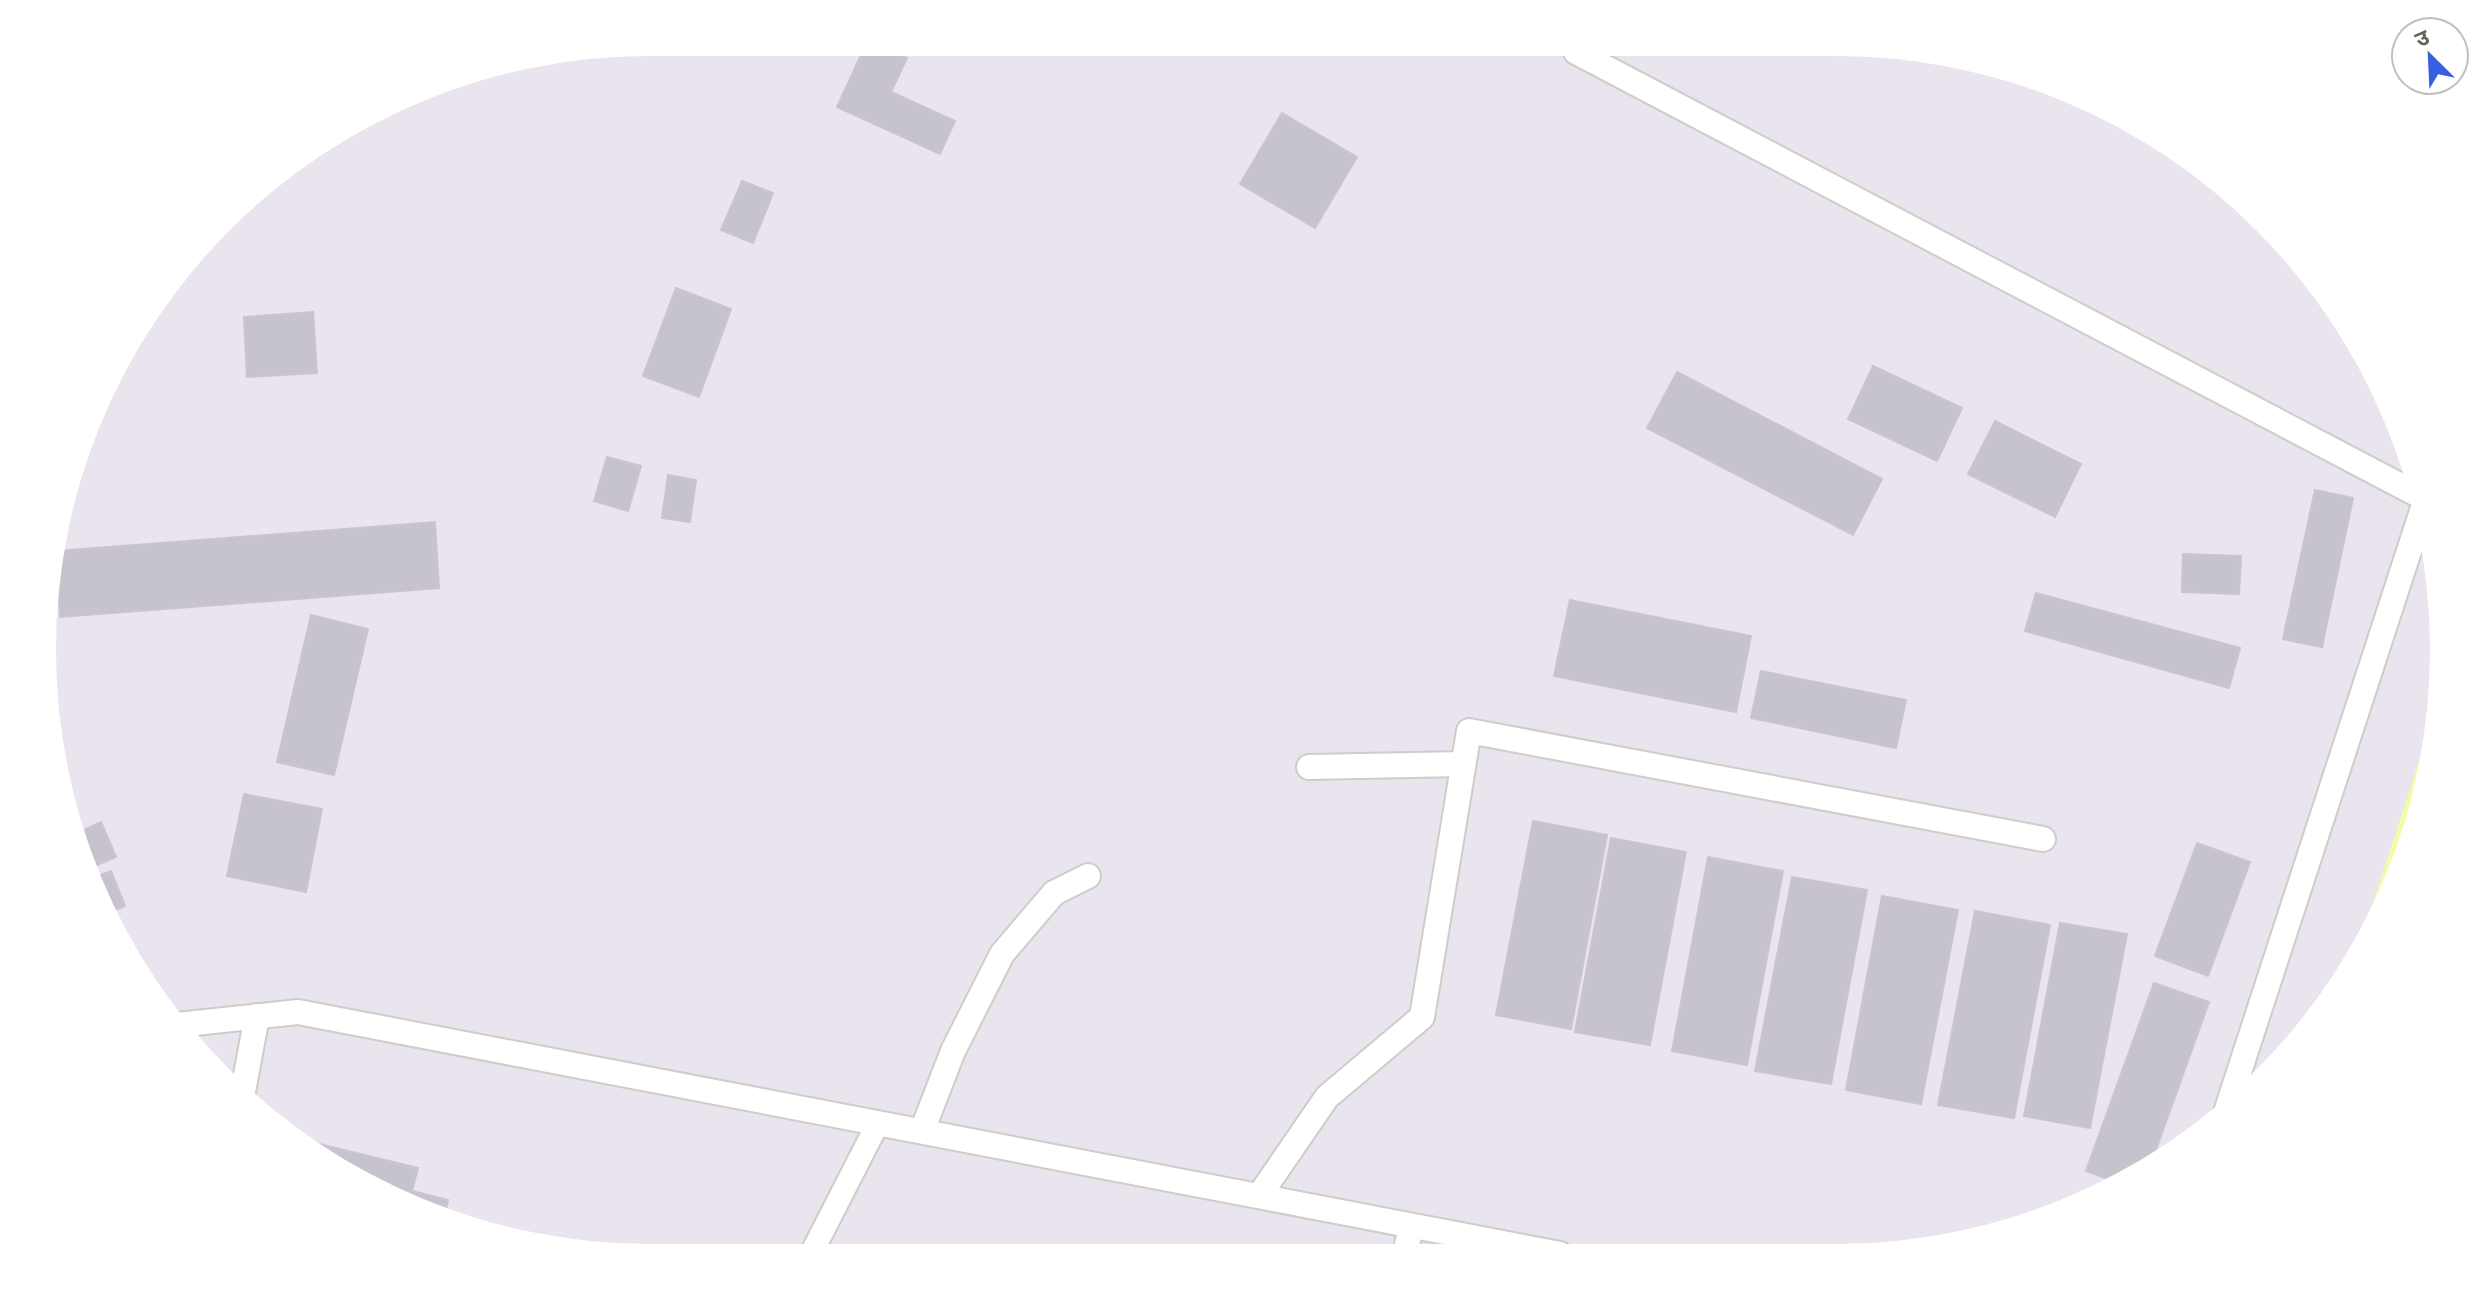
<svg xmlns="http://www.w3.org/2000/svg" width="2486" height="1300" font-family="Rubik,'Noto Sans Devanagari',sans-serif">
<style>
.water{fill:#f1fba8}
.building{fill:#c6c3cc;stroke:#c9c3d3;stroke-width:2}
.lines{fill:none;stroke-linecap:round;stroke-linejoin:round}
.lane-casing{stroke:#cccec8;stroke-width:26}
.street-casing{stroke:#cccec8;stroke-width:28}
.lane{stroke:#fff;stroke-width:22}
.street{stroke:#fff;stroke-width:24}
</style>
<rect width="100%" height="100%" fill="#e9e4ee"/>
<path class="water" d="M 2443,687 C 2437,781 2407,881 2355,958 Z"/>
<g class="building">
<path d="M 867,42 L 907,58 L 891,92 L 955,121 L 940,154 L 837,107 Z"/>
<path d="M 1282,113 L 1357,157 L 1315,228 L 1240,184 Z"/>
<path d="M 742,181 L 773,193 L 753,243 L 721,230 Z"/>
<path d="M 676,288 L 731,309 L 699,397 L 643,376 Z"/>
<path d="M 313,312 L 317,373 L 247,377 L 244,317 Z"/>
<path d="M 1873,366 L 1962,408 L 1937,461 L 1848,419 Z"/>
<path d="M 1677,372 L 1882,479 L 1853,535 L 1647,428 Z"/>
<path d="M 1995,421 L 2081,464 L 2055,517 L 1968,474 Z"/>
<path d="M 607,457 L 641,466 L 628,511 L 594,501 Z"/>
<path d="M 668,475 L 696,480 L 690,522 L 662,518 Z"/>
<path d="M 2315,490 L 2353,498 L 2322,647 L 2283,639 Z"/>
<path d="M 435,522 L 439,588 L 60,617 L 57,551 Z"/>
<path d="M 2183,554 L 2241,556 L 2239,594 L 2182,592 Z"/>
<path d="M 2036,593 L 2240,648 L 2229,688 L 2025,631 Z"/>
<path d="M 1570,600 L 1751,636 L 1736,712 L 1554,676 Z"/>
<path d="M 311,615 L 368,629 L 334,775 L 277,762 Z"/>
<path d="M 1761,671 L 1906,700 L 1896,748 L 1751,718 Z"/>
<path d="M 244,794 L 322,809 L 306,892 L 227,876 Z"/>
<path d="M 1533,821 L 1607,835 L 1571,1029 L 1496,1015 Z"/>
<path d="M 101,822 L 116,857 L 90,868 L 77,833 Z"/>
<path d="M 1611,838 L 1686,852 L 1650,1045 L 1575,1032 Z"/>
<path d="M 2197,843 L 2250,862 L 2208,976 L 2155,956 Z"/>
<path d="M 1708,857 L 1783,871 L 1747,1065 L 1672,1051 Z"/>
<path d="M 111,871 L 125,906 L 107,913 L 88,880 Z"/>
<path d="M 1792,877 L 1867,890 L 1831,1084 L 1755,1071 Z"/>
<path d="M 1882,896 L 1958,910 L 1921,1104 L 1846,1090 Z"/>
<path d="M 1975,911 L 2050,925 L 2014,1118 L 1938,1105 Z"/>
<path d="M 2060,923 L 2127,934 L 2090,1128 L 2024,1116 Z"/>
<path d="M 2154,983 L 2209,1002 L 2149,1169 L 2121,1184 L 2086,1171 Z"/>
<path d="M 311,1142 L 418,1168 L 412,1191 L 448,1200 L 444,1219 L 381,1195 L 309,1150 Z"/>
</g>
<g class="lines">
<g class="lane-casing">
<path id="lane" d="M 810,1256 L 878,1123"/>
</g>
<g class="street-casing">
<g id="street">
<path d="M 1576,52 L 2422,497"/>
<path d="M 1309,767 L 1463,764"/>
<path d="M 177,1025 L 298,1012 L 1560,1254"/>
<path d="M 242,1097 L 257,1016"/>
<path d="M 2227,1109 L 2424,505"/>
<path d="M 922,1131 L 953,1051 L 1002,954 L 1054,893 L 1088,876"/>
<path d="M 1259,1196 L 1327,1097 L 1422,1017 L 1469,731 L 2043,839"/>
<path d="M 1405,1254 L 1411,1226"/>
</g>
</g>
<use href="#lane" class="lane"/>
<use href="#street" class="street"/>
</g>
<path d="M0 0H2486V1300H0ZM650 56H1836A594 594 0 0 1 2430 650V650A594 594 0 0 1 1836 1244H650A594 594 0 0 1 56 650V650A594 594 0 0 1 650 56Z" fill="#fff" fill-rule="evenodd"/>
<g transform="translate(2430 56) rotate(336)"><circle r="38" fill="#ffffff" stroke="#c0c1be" stroke-width="2"/>
<path d="M0-6L14 30L0 20L-14 30Z" fill="#3760e1"/>
<text y="-12" font-size="22" font-weight="bold" text-anchor="middle" fill="#62645c">उ</text>
</g>
</svg>
